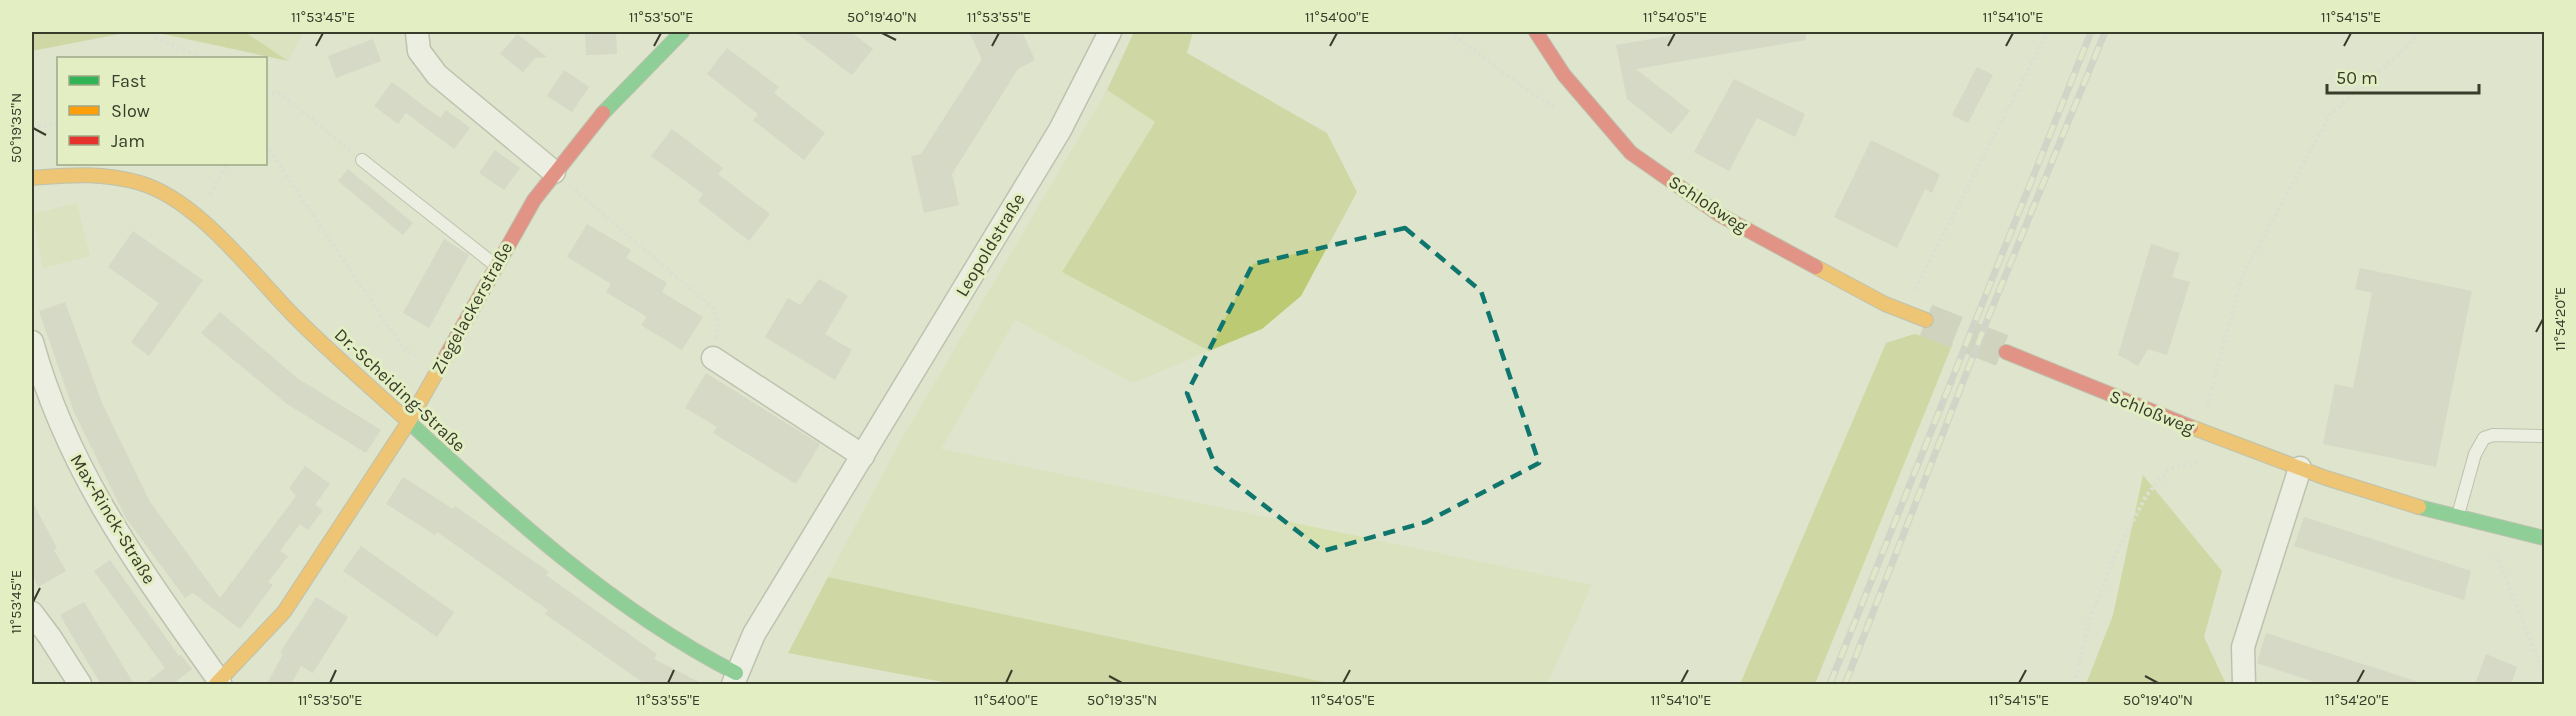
<svg xmlns="http://www.w3.org/2000/svg" width="2576" height="716" font-family="Karla,sans-serif">
<style>
.green{fill:#d6e1af}
.forest{fill:#bdca74}
.building{fill:#c9cdbb}
.lines{fill:none;stroke-linecap:round;stroke-linejoin:round}
.secondary-tunnel{stroke:#bec2ad;stroke-width:33;stroke-dasharray:33 16;stroke-linecap:butt}
.lane-casing{stroke:#969a88;stroke-width:14}
.street-casing{stroke:#969a88;stroke-width:25}
.fast-casing{stroke:#969a88;stroke-width:16}
.slow-casing{stroke:#969a88;stroke-width:16}
.jam-casing{stroke:#969a88;stroke-width:16}
.path{stroke:#d9dbd3;stroke-width:4;stroke-dasharray:3 3;stroke-linecap:butt}
.lane{stroke:#fafbf8;stroke-width:12}
.street{stroke:#fafbf8;stroke-width:22}
.fast{stroke:#30b455;stroke-width:14}
.slow{stroke:#ff9f0a;stroke-width:14}
.jam{stroke:#e5322d;stroke-width:14}
.rail-casing{stroke:#c2c4be;stroke-width:7}
.rail{stroke:#e4eec3;stroke-width:4.5;stroke-dasharray:14;stroke-linecap:butt}
.marked{fill:none;stroke:#0f766e;stroke-width:4.5;stroke-dasharray:12 8;stroke-linejoin:round}
.ticks{fill:none;stroke:#383c2b;stroke-width:2}
.labels{text-anchor:middle;dominant-baseline:central;stroke-width:6;stroke-linejoin:round;paint-order:stroke}
.street-label{font-size:18px;fill:#383c2b;stroke:#e4eec3}
.neatline{fill:none;stroke:#383c2b;stroke-width:2}
.ticks-label{font-size:15px;text-anchor:middle;fill:#383c2b}
</style>
<rect width="100%" height="100%" fill="#dfe4cd"/>
<g class="green">
<path d="M 245,32 L 304,32 L 288,61 Z"/>
<path d="M 1107,90 L 1155,122 L 1063,272 L 1209,351 L 1133,383 L 1015,320 L 941,449 L 1592,585 L 1548,682 L 1553,684 L 1334,684 L 828,577 L 901,440 Z"/>
<path d="M 77,203 L 90,256 L 43,268 L 32,214 Z"/>
</g>
<g class="forest">
<path d="M 32,32 L 130,32 L 32,51 Z"/>
<path d="M 154,32 L 245,32 L 288,61 Z"/>
<path d="M 1134,32 L 1193,32 L 1187,53 L 1327,133 L 1357,192 L 1301,296 L 1262,329 L 1209,351 L 1062,272 L 1155,122 L 1107,90 Z"/>
<path d="M 1914,334 L 1953,343 L 1815,684 L 1740,684 L 1886,343 Z"/>
<path d="M 2143,475 L 2222,571 L 2204,637 L 2226,684 L 2086,684 L 2113,615 Z"/>
<path d="M 828,577 L 1334,684 L 953,684 L 788,653 Z"/>
</g>
<g class="building">
<path d="M 585,32 L 616,32 L 617,54 L 586,55 Z"/>
<path d="M 795,32 L 851,32 L 873,49 L 852,75 Z"/>
<path d="M 969,32 L 1022,32 L 1035,60 L 1018,69 L 952,174 L 959,205 L 924,213 L 911,156 L 921,154 L 982,59 Z"/>
<path d="M 1693,32 L 1806,32 L 1806,40 L 1636,69 L 1690,111 L 1671,134 L 1627,99 L 1616,45 Z"/>
<path d="M 517,34 L 547,57 L 535,58 L 523,72 L 500,54 Z"/>
<path d="M 373,39 L 381,61 L 336,78 L 328,56 Z"/>
<path d="M 727,48 L 779,87 L 774,93 L 825,133 L 804,160 L 753,120 L 758,114 L 707,74 Z"/>
<path d="M 1977,67 L 1993,75 L 1968,123 L 1952,115 Z"/>
<path d="M 564,70 L 589,87 L 572,112 L 547,96 Z"/>
<path d="M 1734,79 L 1805,114 L 1795,137 L 1757,118 L 1729,171 L 1694,152 Z"/>
<path d="M 392,82 L 440,118 L 446,110 L 470,128 L 454,149 L 406,113 L 398,124 L 374,106 Z"/>
<path d="M 672,129 L 723,168 L 718,174 L 770,214 L 749,241 L 698,201 L 703,194 L 651,156 Z"/>
<path d="M 1871,140 L 1940,174 L 1932,193 L 1925,189 L 1897,248 L 1834,217 Z"/>
<path d="M 495,150 L 520,168 L 504,190 L 479,173 Z"/>
<path d="M 348,169 L 413,223 L 403,235 L 338,181 Z"/>
<path d="M 587,224 L 631,250 L 626,258 L 667,283 L 662,292 L 703,317 L 682,350 L 641,325 L 647,317 L 606,292 L 611,284 L 567,257 Z"/>
<path d="M 133,231 L 203,280 L 149,356 L 131,342 L 159,303 L 108,267 Z"/>
<path d="M 444,239 L 469,255 L 429,328 L 403,313 Z"/>
<path d="M 2151,244 L 2180,253 L 2172,277 L 2190,282 L 2167,355 L 2148,349 L 2138,366 L 2118,355 Z"/>
<path d="M 2360,268 L 2472,291 L 2436,467 L 2323,444 L 2335,384 L 2353,388 L 2372,293 L 2355,289 Z"/>
<path d="M 819,279 L 848,296 L 825,334 L 852,350 L 835,380 L 765,337 L 788,298 L 800,305 Z"/>
<path d="M 65,302 L 102,403 L 150,502 L 220,598 L 296,496 L 289,488 L 305,466 L 330,484 L 315,505 L 323,510 L 308,530 L 300,524 L 280,551 L 288,556 L 268,582 L 273,585 L 240,629 L 193,593 L 185,598 L 126,518 L 74,412 L 39,311 Z"/>
<path d="M 220,312 L 297,378 L 381,430 L 366,453 L 287,404 L 201,333 Z"/>
<path d="M 706,373 L 820,444 L 796,484 L 713,433 L 717,427 L 685,408 Z"/>
<path d="M 403,477 L 453,509 L 455,506 L 549,572 L 546,575 L 657,654 L 654,659 L 703,684 L 645,684 L 545,614 L 548,610 L 437,532 L 435,535 L 386,504 Z"/>
<path d="M 32,501 L 57,548 L 54,550 L 66,571 L 38,587 L 32,574 Z"/>
<path d="M 2304,517 L 2471,571 L 2464,600 L 2294,546 Z"/>
<path d="M 361,546 L 454,612 L 437,637 L 343,571 Z"/>
<path d="M 110,560 L 179,656 L 181,655 L 192,669 L 173,684 L 145,684 L 165,668 L 94,571 Z"/>
<path d="M 316,597 L 348,617 L 313,673 L 301,666 L 291,684 L 267,684 L 283,654 L 280,653 Z"/>
<path d="M 84,602 L 134,684 L 101,684 L 81,651 L 60,615 Z"/>
<path d="M 2266,633 L 2416,681 L 2416,684 L 2321,684 L 2257,663 Z"/>
<path d="M 2486,654 L 2517,667 L 2511,684 L 2475,684 Z"/>
</g>
<g class="lines">
<path class="secondary-tunnel" d="M 1926,320 L 2006,352"/>
<g class="lane-casing">
<g id="lane">
<path d="M 362,160 L 495,265"/>
<path d="M 2458,515 L 2475,454 L 2484,438 L 2493,435 L 2544,436"/>
</g>
</g>
<g class="street-casing">
<g id="street">
<path d="M 417,32 L 419,51 L 437,75 L 554,172"/>
<path d="M 32,342 C 69,475 142,571 220,682"/>
<path d="M 713,358 L 863,456"/>
<path d="M 32,613 L 50,637 L 80,684"/>
<path d="M 733,684 L 754,634 L 1060,130 L 1110,32"/>
<path d="M 2244,684 L 2243,647 L 2300,468"/>
</g>
</g>
<g class="fast-casing">
<g id="fast">
<path d="M 603,113 L 682,32"/>
<path d="M 407,420 C 508,514 613,610 736,673"/>
<path d="M 2419,507 L 2544,538"/>
</g>
</g>
<g class="slow-casing">
<g id="slow">
<path d="M 32,178 C 71,175 101,172 140,183 C 199,200 254,276 297,319 C 332,354 370,387 407,420"/>
<path d="M 1816,267 L 1885,304 L 1926,320"/>
<path d="M 2191,427 L 2326,478 L 2419,507"/>
<path d="M 216,684 L 284,612 L 408,423 L 442,363"/>
</g>
</g>
<g class="jam-casing">
<g id="jam">
<path d="M 1536,32 L 1564,75 L 1631,153 L 1720,215 L 1816,267"/>
<path d="M 2006,352 L 2191,427"/>
<path d="M 442,363 L 534,200 L 603,113"/>
</g>
</g>
<g class="path">
<path d="M 154,32 L 154,37 L 204,58"/>
<path d="M 1449,32 L 1533,94 L 1556,108"/>
<path d="M 266,94 L 280,93 L 352,152"/>
<path d="M 32,128 L 58,122"/>
<path d="M 266,145 L 403,348 L 416,356"/>
<path d="M 575,190 L 714,309 L 718,326 L 716,340"/>
<path d="M 210,195 L 227,164"/>
<path d="M 1915,289 L 2048,32"/>
<path d="M 2207,407 L 2242,276 L 2330,115 L 2409,45 L 2418,32"/>
<path d="M 2496,554 L 2544,675"/>
<path d="M 2075,684 L 2087,627 L 2115,555 L 2146,496 L 2169,469 L 2201,461"/>
</g>
<use href="#lane" class="lane"/>
<use href="#street" class="street"/>
<use href="#fast" class="fast"/>
<use href="#slow" class="slow"/>
<use href="#jam" class="jam"/>
<g class="rail-casing">
<g id="rail">
<path d="M 1830,684 L 2091,32"/>
<path d="M 1845,684 L 1988,318 L 2105,32"/>
</g>
</g>
<use href="#rail" class="rail"/>
</g>
<path d="M0 0H2576V716H0ZM 1405,228 L 1481,291 L 1539,463 L 1426,522 L 1323,551 L 1216,468 L 1187,393 L 1253,264 Z" fill="#dfe4cd" fill-opacity=".55" fill-rule="evenodd"/>
<path class="marked" d="M 1405,228 L 1481,291 L 1539,463 L 1426,522 L 1323,551 L 1216,468 L 1187,393 L 1253,264 Z"/>
<path class="ticks" d="M 882,33 L 896,40M 316,46 L 323,33M 654,46 L 661,33M 992,46 L 999,33M 1330,46 L 1337,33M 1668,46 L 1675,33M 2006,46 L 2013,33M 2344,46 L 2351,33M 33,128 L 46,135M 2536,332 L 2543,319M 33,602 L 40,588M 1109,676 L 1122,683M 2145,676 L 2158,683M 330,683 L 336,670M 668,683 L 674,670M 1006,683 L 1012,670M 1343,683 L 1350,670M 1681,683 L 1688,670M 2019,683 L 2026,670M 2357,683 L 2364,670"/>
<g class="labels">
<g class="street-label">
<text transform="translate(1708 204) rotate(33)">Schloßweg</text>
<text transform="translate(990 245) rotate(-59)">Leopoldstraße</text>
<text transform="translate(472 308) rotate(-61)">Ziegelackerstraße</text>
<text transform="translate(400 390) rotate(43)">Dr.-Scheiding-Straße</text>
<text transform="translate(2152 412) rotate(22)">Schloßweg</text>
<text transform="translate(113 519) rotate(59)">Max-Rinck-Straße</text>
</g>
</g>
<rect width="2576" height="716" fill="none" stroke="#e4eec3" stroke-width="66"/>
<rect x="57" y="57" width="210" height="108" fill="#e4eec3" stroke="#9fa786" stroke-width="1.5"/>
<rect x="69" y="76" width="30" height="9" fill="#30b455" stroke="#9fa786" stroke-width="1.5"/>
<text x="111" y="87" font-size="18" fill="#383c2b">Fast</text>
<rect x="69" y="106" width="30" height="9" fill="#ff9f0a" stroke="#9fa786" stroke-width="1.5"/>
<text x="111" y="117" font-size="18" fill="#383c2b">Slow</text>
<rect x="69" y="136" width="30" height="9" fill="#e5322d" stroke="#9fa786" stroke-width="1.5"/>
<text x="111" y="147" font-size="18" fill="#383c2b">Jam</text>
<path d="M2327 84v9h152v-9" fill="none" stroke="#383c2b" stroke-width="3"/>
<text x="2336" y="84" font-size="18" fill="#383c2b" stroke="#e4eec3" stroke-width="4.5" paint-order="stroke">50 m</text>
<rect x="33" y="33" width="2510" height="650" class="neatline"/>
<g class="ticks-label">
<text x="323" y="22">11°53'45"E</text>
<text x="661" y="22">11°53'50"E</text>
<text x="882" y="22">50°19'40"N</text>
<text x="999" y="22">11°53'55"E</text>
<text x="1337" y="22">11°54'00"E</text>
<text x="1675" y="22">11°54'05"E</text>
<text x="2013" y="22">11°54'10"E</text>
<text x="2351" y="22">11°54'15"E</text>
<text transform="translate(16 128) rotate(-90)" y="5">50°19'35"N</text>
<text transform="translate(2560 319) rotate(-90)" y="5">11°54'20"E</text>
<text transform="translate(16 602) rotate(-90)" y="5">11°53'45"E</text>
<text x="330" y="705">11°53'50"E</text>
<text x="668" y="705">11°53'55"E</text>
<text x="1006" y="705">11°54'00"E</text>
<text x="1122" y="705">50°19'35"N</text>
<text x="1343" y="705">11°54'05"E</text>
<text x="1681" y="705">11°54'10"E</text>
<text x="2019" y="705">11°54'15"E</text>
<text x="2158" y="705">50°19'40"N</text>
<text x="2357" y="705">11°54'20"E</text>
</g>
</svg>
